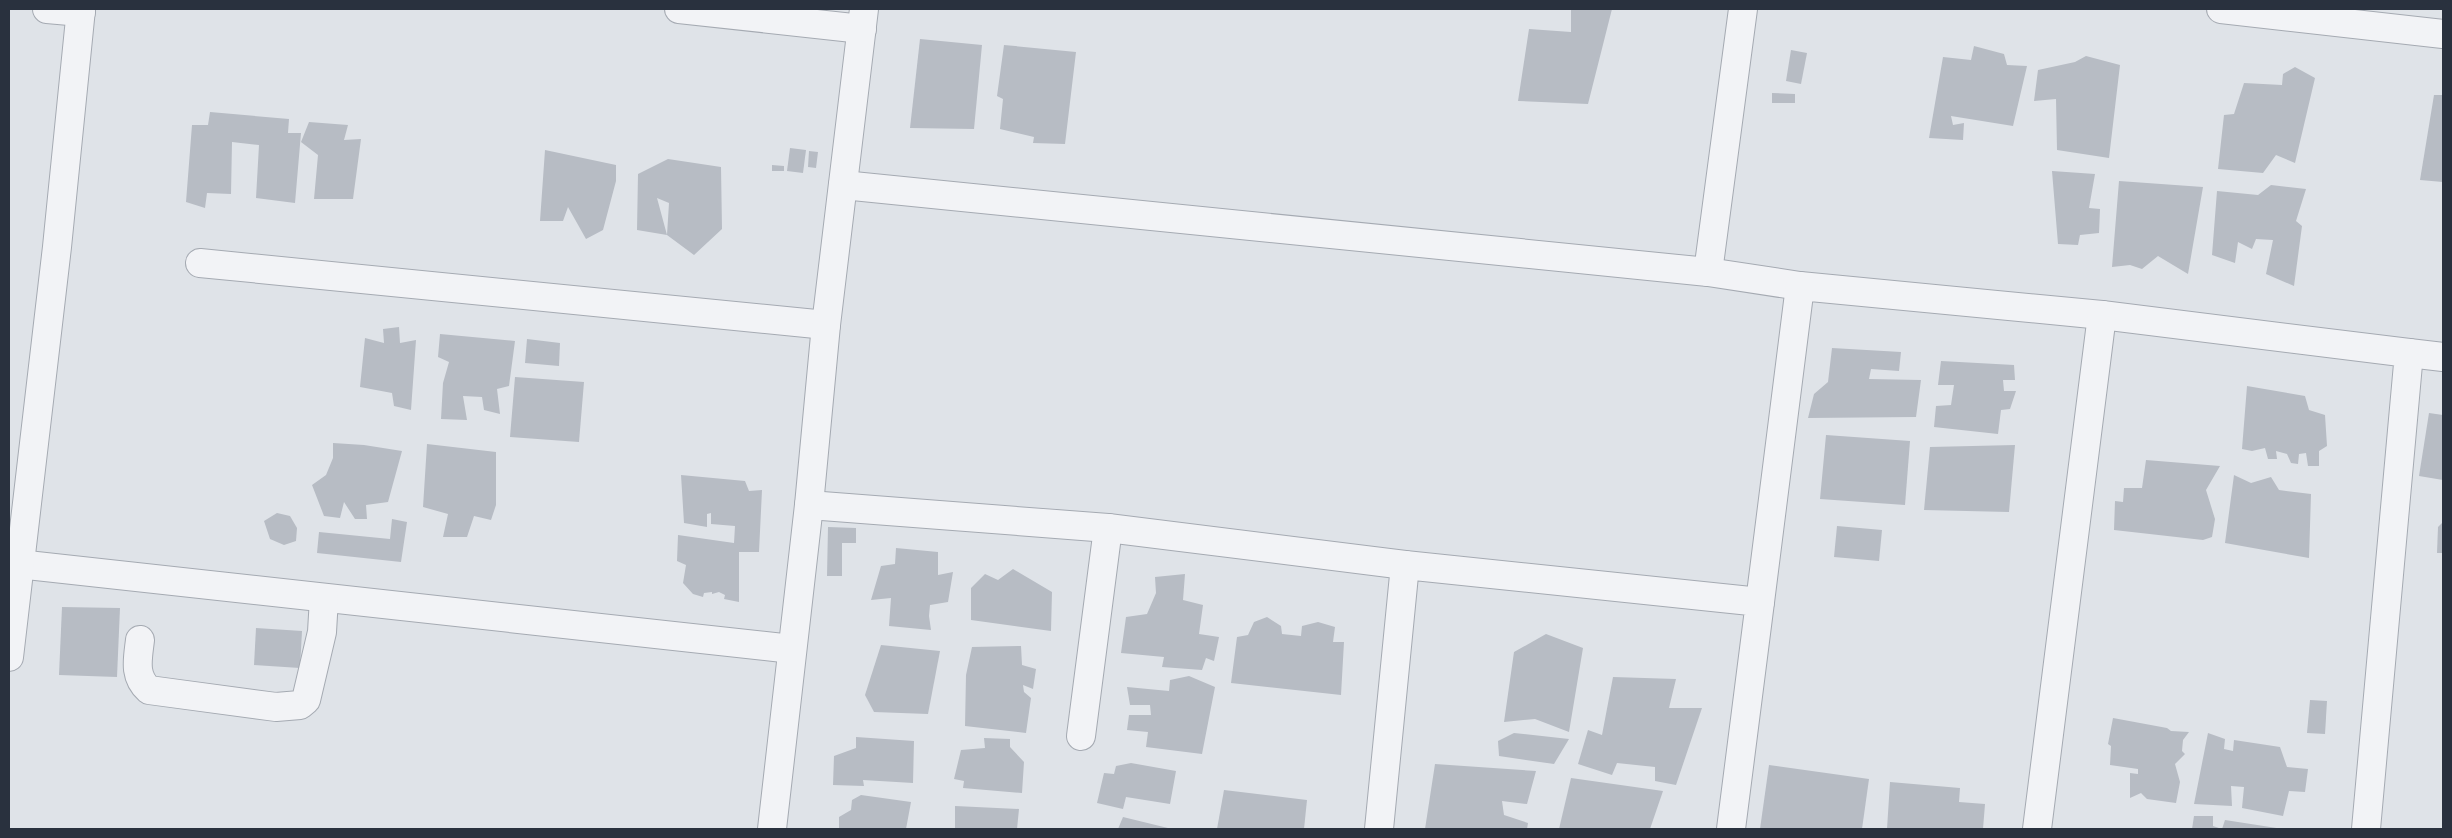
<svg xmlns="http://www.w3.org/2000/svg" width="2452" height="838" font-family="Ubuntu,sans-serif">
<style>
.building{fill:#b7bcc4}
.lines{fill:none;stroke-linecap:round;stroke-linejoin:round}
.minor-casing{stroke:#a5aab2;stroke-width:30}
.minor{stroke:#f2f3f6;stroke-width:28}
</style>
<rect width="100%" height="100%" fill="#dfe3e8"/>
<g class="building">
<path d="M 1571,9 L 1612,9 L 1588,104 L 1518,101 L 1529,29 L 1571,32 Z"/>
<path d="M 920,39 L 982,45 L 974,129 L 910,128 Z"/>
<path d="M 1004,45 L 1076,52 L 1065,144 L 1033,143 L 1034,137 L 1000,129 L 1003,99 L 997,96 Z"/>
<path d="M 1974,46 L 2004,54 L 2007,65 L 2027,66 L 2013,126 L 1951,116 L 1953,125 L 1964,123 L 1963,140 L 1929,138 L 1943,57 L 1971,60 Z"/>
<path d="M 1791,50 L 1807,53 L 1801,84 L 1786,81 Z"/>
<path d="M 2086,56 L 2120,65 L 2109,158 L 2057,150 L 2056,99 L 2034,101 L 2038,70 L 2075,62 Z"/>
<path d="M 2295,67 L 2315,78 L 2295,163 L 2276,155 L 2263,173 L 2218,169 L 2224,115 L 2234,114 L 2244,83 L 2282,85 L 2283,74 Z"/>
<path d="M 1772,93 L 1795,94 L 1795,103 L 1772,103 Z"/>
<path d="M 2434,95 L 2443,95 L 2443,182 L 2420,180 Z"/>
<path d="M 210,112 L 289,119 L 288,133 L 301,133 L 295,203 L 256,198 L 259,145 L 232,142 L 231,194 L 207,193 L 205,208 L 186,202 L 192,125 L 208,125 Z"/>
<path d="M 309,122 L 348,125 L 344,140 L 361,139 L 353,199 L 314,199 L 318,155 L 301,142 Z"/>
<path d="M 790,148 L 806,150 L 803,173 L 787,171 Z"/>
<path d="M 545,150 L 616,165 L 616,181 L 603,230 L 586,239 L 568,207 L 563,221 L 540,221 Z"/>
<path d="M 809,151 L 818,152 L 816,168 L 808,167 Z"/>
<path d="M 668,159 L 721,167 L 722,229 L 694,255 L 667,235 L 669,203 L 657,198 L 667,235 L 637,230 L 638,174 Z"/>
<path d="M 772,165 L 784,166 L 784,171 L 772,171 Z"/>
<path d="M 2052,171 L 2095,174 L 2089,208 L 2100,209 L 2099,233 L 2080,235 L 2078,245 L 2058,244 Z"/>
<path d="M 2119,181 L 2203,187 L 2188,274 L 2158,256 L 2142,269 L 2130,265 L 2112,267 Z"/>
<path d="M 2271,185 L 2306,189 L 2296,221 L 2302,226 L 2294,286 L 2266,274 L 2273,240 L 2256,239 L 2252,249 L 2238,242 L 2235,263 L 2212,255 L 2217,191 L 2258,195 Z"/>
<path d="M 399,327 L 400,343 L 416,340 L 411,410 L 394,406 L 392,393 L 360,387 L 365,338 L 384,343 L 383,329 Z"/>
<path d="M 440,334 L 515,341 L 509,386 L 497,389 L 500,414 L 484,410 L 482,397 L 463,396 L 467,420 L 441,419 L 443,383 L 449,362 L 438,357 Z"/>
<path d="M 527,339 L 560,343 L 559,366 L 525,363 Z"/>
<path d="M 1832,348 L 1901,352 L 1899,371 L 1871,369 L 1869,379 L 1921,380 L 1916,417 L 1808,418 L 1814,394 L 1828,382 Z"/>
<path d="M 1941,361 L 2014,365 L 2015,380 L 2003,380 L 2004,391 L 2016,391 L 2010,409 L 2001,410 L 1998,434 L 1934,427 L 1936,406 L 1951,405 L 1954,385 L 1938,385 Z"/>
<path d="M 515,377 L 584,382 L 579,442 L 510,437 Z"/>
<path d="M 2247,386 L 2305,396 L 2309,410 L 2325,415 L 2327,446 L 2319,451 L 2319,466 L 2308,466 L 2306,453 L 2299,454 L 2298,464 L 2291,463 L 2287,454 L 2276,451 L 2277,459 L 2268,459 L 2265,448 L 2252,451 L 2242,449 Z"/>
<path d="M 2429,413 L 2443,415 L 2443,480 L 2419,476 Z"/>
<path d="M 1826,435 L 1910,441 L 1905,505 L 1820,499 Z"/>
<path d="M 333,443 L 364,445 L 402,451 L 388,502 L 366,505 L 367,519 L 355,519 L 344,502 L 340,518 L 324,516 L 312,485 L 326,475 L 333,458 Z"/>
<path d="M 427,444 L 496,452 L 496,505 L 491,520 L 474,516 L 467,537 L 443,537 L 448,514 L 423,507 Z"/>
<path d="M 2015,445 L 2009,512 L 1924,510 L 1930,447 Z"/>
<path d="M 2146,460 L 2220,466 L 2206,490 L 2215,519 L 2212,537 L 2203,540 L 2114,530 L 2115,501 L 2123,502 L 2124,488 L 2142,488 Z"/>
<path d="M 681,475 L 745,481 L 749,491 L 762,490 L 759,552 L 739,552 L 739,602 L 724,599 L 725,595 L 719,592 L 712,594 L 712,592 L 704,593 L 703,597 L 693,594 L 683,583 L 686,565 L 677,561 L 678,535 L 734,543 L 735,526 L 711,524 L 711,513 L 707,514 L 707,527 L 684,523 Z"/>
<path d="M 2234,475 L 2251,483 L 2271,477 L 2279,490 L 2311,494 L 2309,558 L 2225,543 Z"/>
<path d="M 277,513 L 290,516 L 297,528 L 296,541 L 284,545 L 270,539 L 264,521 Z"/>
<path d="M 392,519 L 407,522 L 401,562 L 317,553 L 319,532 L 390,539 Z"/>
<path d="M 2443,522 L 2443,553 L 2437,553 L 2438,527 Z"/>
<path d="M 1837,526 L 1882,530 L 1879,561 L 1834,557 Z"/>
<path d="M 828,527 L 856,528 L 856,543 L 842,543 L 842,576 L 827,576 Z"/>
<path d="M 896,548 L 938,552 L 938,575 L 953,572 L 948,602 L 930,605 L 929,616 L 931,630 L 889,626 L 891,598 L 871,600 L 881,566 L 895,564 Z"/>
<path d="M 1013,569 L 1052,592 L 1051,631 L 971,620 L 971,588 L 985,574 L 998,580 Z"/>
<path d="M 1185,574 L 1183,600 L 1203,605 L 1199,634 L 1219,637 L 1214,661 L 1206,658 L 1202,670 L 1162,667 L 1164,657 L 1121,653 L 1126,617 L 1147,614 L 1156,593 L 1155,577 Z"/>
<path d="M 62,607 L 120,608 L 117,677 L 59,675 Z"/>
<path d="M 1267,617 L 1281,626 L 1282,634 L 1301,636 L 1302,626 L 1318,622 L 1335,627 L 1333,642 L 1344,642 L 1341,695 L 1231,683 L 1237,637 L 1248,635 L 1254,622 Z"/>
<path d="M 256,628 L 302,631 L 300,668 L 254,665 Z"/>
<path d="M 1546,634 L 1583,648 L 1569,732 L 1535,719 L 1504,722 L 1514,652 Z"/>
<path d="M 881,645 L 940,651 L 928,714 L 874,712 L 865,695 Z"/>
<path d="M 1021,646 L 1022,665 L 1036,669 L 1033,689 L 1023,685 L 1024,692 L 1031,698 L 1026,733 L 965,726 L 966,675 L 972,647 Z"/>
<path d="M 1189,676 L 1215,687 L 1202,754 L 1146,747 L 1148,732 L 1127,730 L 1129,715 L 1151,715 L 1150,705 L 1130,705 L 1127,687 L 1169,691 L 1170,680 Z"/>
<path d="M 1613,677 L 1676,679 L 1669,708 L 1702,708 L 1676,785 L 1655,781 L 1655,767 L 1617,763 L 1612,775 L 1578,764 L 1588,730 L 1602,735 Z"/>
<path d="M 2310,700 L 2327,701 L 2325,734 L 2307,733 Z"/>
<path d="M 2113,718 L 2167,728 L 2171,731 L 2189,732 L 2183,740 L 2182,751 L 2185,754 L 2175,764 L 2180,782 L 2176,803 L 2147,799 L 2141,793 L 2130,798 L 2130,773 L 2138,774 L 2138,769 L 2110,765 L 2111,746 L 2108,744 Z"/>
<path d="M 1514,733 L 1569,739 L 1554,764 L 1499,756 L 1498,741 Z"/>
<path d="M 2208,733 L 2225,739 L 2224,749 L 2233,751 L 2234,740 L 2280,747 L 2287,767 L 2308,769 L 2305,792 L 2289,791 L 2283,816 L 2242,808 L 2244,787 L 2231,786 L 2232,806 L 2194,804 Z"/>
<path d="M 856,737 L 914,741 L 913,783 L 863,780 L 864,786 L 833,785 L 834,756 L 856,748 Z"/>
<path d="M 984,738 L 1010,739 L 1010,747 L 1024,762 L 1022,793 L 963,788 L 964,781 L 954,779 L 961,750 L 985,748 Z"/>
<path d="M 1131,763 L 1176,771 L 1170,804 L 1126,797 L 1123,809 L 1097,803 L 1104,773 L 1114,774 L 1116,766 Z"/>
<path d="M 1435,764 L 1536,771 L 1527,804 L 1502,801 L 1504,815 L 1528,823 L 1527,829 L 1425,829 Z"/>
<path d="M 1769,765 L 1869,779 L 1862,829 L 1760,829 Z"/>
<path d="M 1571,778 L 1663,791 L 1650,829 L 1559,829 Z"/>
<path d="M 1890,782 L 1960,788 L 1959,802 L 1985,804 L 1983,829 L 1887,829 Z"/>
<path d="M 1224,790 L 1307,800 L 1304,829 L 1217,829 Z"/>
<path d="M 861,795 L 911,802 L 906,829 L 839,829 L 839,817 L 851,810 L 852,800 Z"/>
<path d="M 955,806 L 1019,809 L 1017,829 L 955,829 Z"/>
<path d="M 2194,816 L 2213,816 L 2213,826 L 2222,829 L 2225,820 L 2283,829 L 2192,829 Z"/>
<path d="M 1123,817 L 1172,829 L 1118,829 Z"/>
</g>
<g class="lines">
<g class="minor-casing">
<g id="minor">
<path d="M 47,9 L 81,12"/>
<path d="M 679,9 L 862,29"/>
<path d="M 2221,9 L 2443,34"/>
<path d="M 843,185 L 1708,272 L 1800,286"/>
<path d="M 200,263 L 826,325"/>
<path d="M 1708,272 L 1743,9"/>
<path d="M 2409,353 L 2443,357"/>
<path d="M 809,505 L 1108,528 L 1405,565"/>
<path d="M 18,564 L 792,649"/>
<path d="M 1760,602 L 1800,286 L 2102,315 L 2409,353 L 2366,829"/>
<path d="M 140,640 C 138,658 133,676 149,690 L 276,707 L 300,705 L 306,700 L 322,632 L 324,598"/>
<path d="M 9,657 L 57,247 L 81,9"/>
<path d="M 1081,736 L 1108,528"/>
<path d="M 772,829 L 809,505 L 826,325 L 864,9"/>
<path d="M 1379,829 L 1405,565 L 1760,602 L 1731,829"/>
<path d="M 2037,829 L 2102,315"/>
</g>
</g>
<use href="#minor" class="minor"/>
</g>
<rect width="2452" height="838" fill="none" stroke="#29313e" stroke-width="20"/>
</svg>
